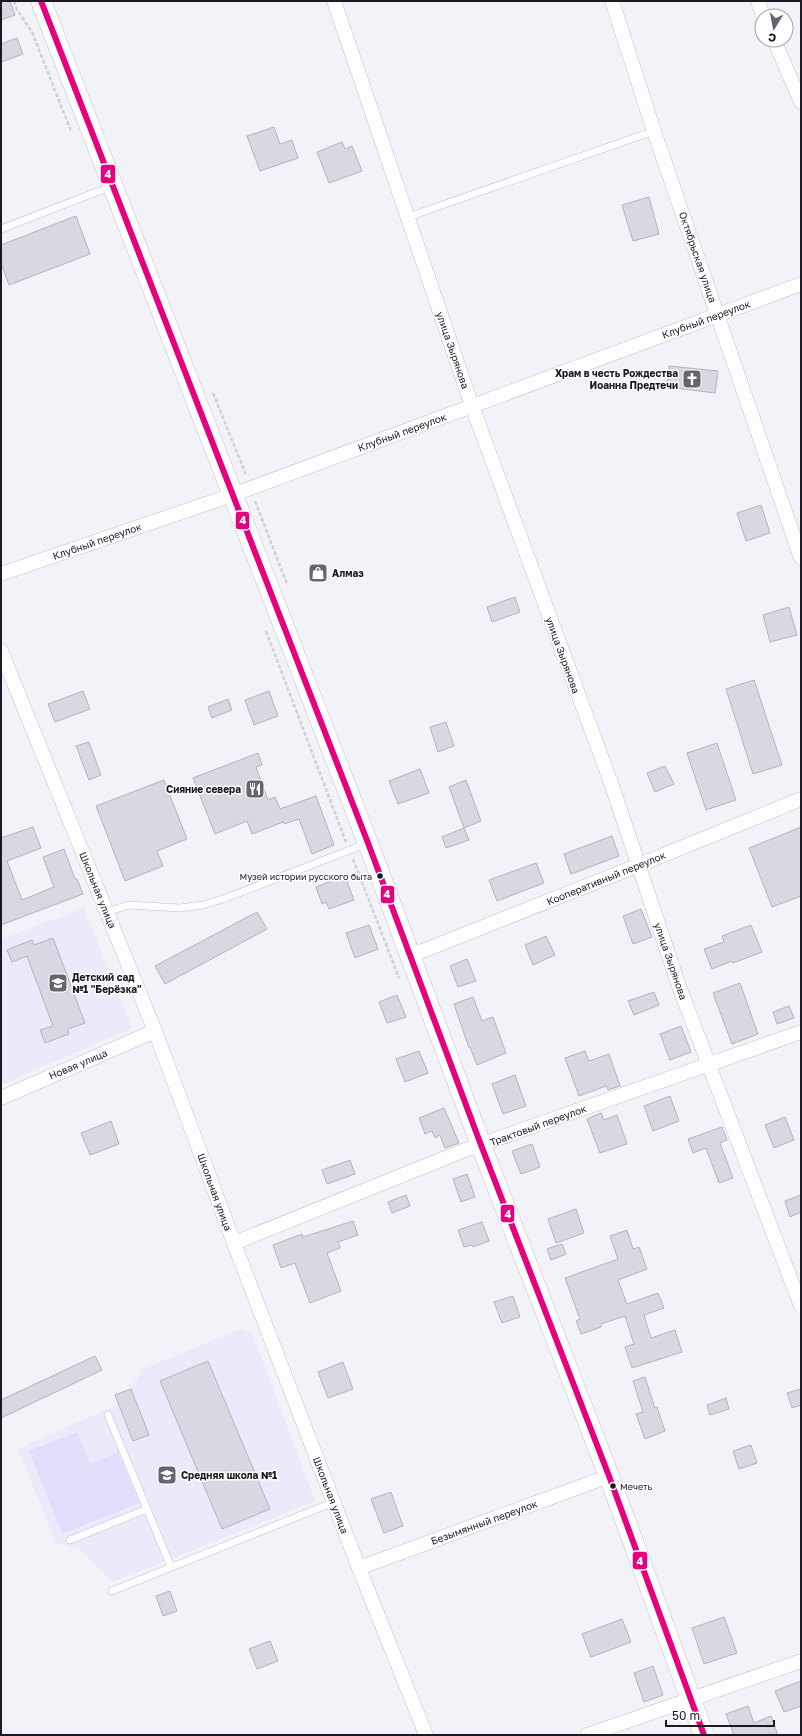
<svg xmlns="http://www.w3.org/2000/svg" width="802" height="1736" font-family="'Golos Text',sans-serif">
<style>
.built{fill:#ebeafb}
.green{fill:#e0defb}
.building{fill:#d9d8e2;stroke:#b4b3bc}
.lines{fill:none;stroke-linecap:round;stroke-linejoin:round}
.service-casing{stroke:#c2c2ca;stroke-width:8}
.minor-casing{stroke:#c2c2ca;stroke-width:15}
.secondary-casing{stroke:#c2c2ca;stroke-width:21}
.path{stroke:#d2d2d5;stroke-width:2.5;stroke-dasharray:4 2;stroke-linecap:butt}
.service{stroke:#fdfdfe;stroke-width:7}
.minor{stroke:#fdfdfe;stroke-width:14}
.secondary{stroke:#fdfdfe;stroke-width:20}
.bus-1-casing{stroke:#fefefe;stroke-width:9}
.bus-1{stroke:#e5007d;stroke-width:6}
.bus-dot{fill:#1a1924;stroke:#fefefe;stroke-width:1.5}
.labels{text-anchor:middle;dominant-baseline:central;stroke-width:3;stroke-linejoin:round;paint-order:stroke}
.bus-label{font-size:9px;fill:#1a1924;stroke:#fefefe;text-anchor:end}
.street-label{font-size:10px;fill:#1a1924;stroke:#fefefe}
.poi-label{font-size:10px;font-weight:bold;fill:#1a1924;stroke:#fefefe;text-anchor:start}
.line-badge{stroke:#fefefe;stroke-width:1.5}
.badge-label{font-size:11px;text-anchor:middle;font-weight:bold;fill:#fff}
</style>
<rect width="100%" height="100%" fill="#f2f2f9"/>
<g class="built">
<path d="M 84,908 L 132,1028 L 1,1085 L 1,939 Z"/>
<path d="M 241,1329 L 252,1333 L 315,1501 L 113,1582 L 80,1549 L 56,1543 L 18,1449 L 118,1404 L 115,1395 L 131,1389 L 129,1385 L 135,1382 L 141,1373 L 140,1370 Z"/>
</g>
<path class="green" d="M 77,1432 L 97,1482 L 90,1464 L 118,1452 L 139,1503 L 62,1534 L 29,1451 Z"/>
<g class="building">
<path d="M 1,1 L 10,1 L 15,15 L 1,20 Z"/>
<path d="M 17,38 L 23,54 L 1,62 L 1,44 Z"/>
<path d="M 274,127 L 280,144 L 292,140 L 298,158 L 260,171 L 247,136 Z"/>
<path d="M 342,142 L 345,149 L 352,146 L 362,171 L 329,183 L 317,152 Z"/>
<path d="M 649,197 L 659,234 L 633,241 L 622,205 Z"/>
<path d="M 76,216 L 90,254 L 9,285 L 1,263 L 1,245 Z"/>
<path d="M 669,366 L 718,371 L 715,393 L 667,387 Z"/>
<path d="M 761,505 L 770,533 L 746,541 L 737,513 Z"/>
<path d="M 515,597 L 520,612 L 492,622 L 487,607 Z"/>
<path d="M 789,607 L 797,635 L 770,642 L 763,615 Z"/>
<path d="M 754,680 L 782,765 L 753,774 L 726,689 Z"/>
<path d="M 83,691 L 90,709 L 55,722 L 48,704 Z"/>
<path d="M 269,691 L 278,716 L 254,725 L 245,700 Z"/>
<path d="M 228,699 L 232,710 L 212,718 L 208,707 Z"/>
<path d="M 446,722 L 454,746 L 438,752 L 430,727 Z"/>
<path d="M 89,742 L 101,775 L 89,780 L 76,746 Z"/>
<path d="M 717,743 L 736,800 L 706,810 L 687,753 Z"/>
<path d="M 258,753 L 262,765 L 256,767 L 268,800 L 275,797 L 280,809 L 316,796 L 334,845 L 312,854 L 299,819 L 284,824 L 283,822 L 252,834 L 247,821 L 215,834 L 193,778 Z"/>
<path d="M 665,766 L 674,784 L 655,792 L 647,773 Z"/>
<path d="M 420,769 L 429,793 L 398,804 L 389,781 Z"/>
<path d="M 164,780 L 187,839 L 157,851 L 163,866 L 125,881 L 96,806 Z"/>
<path d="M 466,780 L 481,821 L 464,828 L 449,787 Z"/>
<path d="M 33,827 L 41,848 L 7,861 L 22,900 L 54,887 L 43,857 L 64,849 L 75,879 L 77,879 L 83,894 L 1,925 L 1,838 Z"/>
<path d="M 801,827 L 801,896 L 772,907 L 749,848 Z"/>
<path d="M 464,828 L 469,840 L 446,848 L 442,837 Z"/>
<path d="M 612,836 L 619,856 L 571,874 L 564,854 Z"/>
<path d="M 536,863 L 544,883 L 497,901 L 489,880 Z"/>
<path d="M 345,876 L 354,900 L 329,909 L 326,902 L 322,904 L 316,887 Z"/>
<path d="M 641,909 L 652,937 L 633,944 L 623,916 Z"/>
<path d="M 257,912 L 267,929 L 165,984 L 155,966 Z"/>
<path d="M 369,925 L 378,949 L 355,958 L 346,933 Z"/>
<path d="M 751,925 L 762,952 L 733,963 L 732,961 L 712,969 L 704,949 L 724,942 L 722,936 Z"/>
<path d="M 546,936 L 555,955 L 533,965 L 525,945 Z"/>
<path d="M 53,938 L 85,1023 L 68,1029 L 69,1034 L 45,1043 L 40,1030 L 53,1026 L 27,956 L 12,962 L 7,950 L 32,940 L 34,945 Z"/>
<path d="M 467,959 L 476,981 L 458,987 L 450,966 Z"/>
<path d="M 740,983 L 758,1034 L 732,1044 L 713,993 Z"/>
<path d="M 654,992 L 659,1005 L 634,1015 L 628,1001 Z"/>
<path d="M 397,995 L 406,1017 L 387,1023 L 379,1002 Z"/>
<path d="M 473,997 L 482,1021 L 493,1017 L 506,1053 L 477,1065 L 470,1047 L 469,1048 L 454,1004 Z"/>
<path d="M 789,1006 L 794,1018 L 777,1024 L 773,1012 Z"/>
<path d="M 681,1026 L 691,1052 L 670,1060 L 660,1034 Z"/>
<path d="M 419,1051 L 428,1073 L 405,1082 L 396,1059 Z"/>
<path d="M 585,1051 L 589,1061 L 609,1054 L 620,1086 L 608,1090 L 606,1086 L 579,1096 L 565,1058 Z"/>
<path d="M 515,1075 L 526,1106 L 503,1114 L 492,1084 Z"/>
<path d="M 670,1096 L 679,1121 L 653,1131 L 644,1106 Z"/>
<path d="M 444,1108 L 459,1143 L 445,1148 L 440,1135 L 435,1138 L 432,1131 L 425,1134 L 419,1118 Z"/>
<path d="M 601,1113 L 604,1120 L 617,1115 L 627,1144 L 600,1153 L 587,1119 Z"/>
<path d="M 785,1117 L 794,1140 L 774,1148 L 765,1125 Z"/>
<path d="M 111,1121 L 119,1144 L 90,1155 L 81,1133 Z"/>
<path d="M 722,1127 L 727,1140 L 720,1143 L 733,1178 L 719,1183 L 706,1148 L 693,1153 L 688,1139 Z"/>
<path d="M 532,1144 L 540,1167 L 521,1174 L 512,1151 Z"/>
<path d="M 350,1160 L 355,1174 L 327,1184 L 322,1170 Z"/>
<path d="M 467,1174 L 475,1197 L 461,1202 L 453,1179 Z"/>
<path d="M 406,1195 L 410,1206 L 392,1213 L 388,1202 Z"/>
<path d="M 801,1195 L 801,1212 L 790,1217 L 785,1201 Z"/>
<path d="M 576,1209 L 584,1233 L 556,1243 L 548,1219 Z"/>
<path d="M 353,1221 L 358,1235 L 338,1242 L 340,1248 L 327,1253 L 341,1291 L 310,1303 L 295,1263 L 281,1268 L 273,1245 L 302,1234 L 303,1237 Z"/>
<path d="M 482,1222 L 489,1241 L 473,1247 L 472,1245 L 464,1247 L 458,1230 Z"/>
<path d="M 627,1230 L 633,1249 L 639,1247 L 647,1269 L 618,1280 L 627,1304 L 658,1293 L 664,1308 L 644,1315 L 651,1338 L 675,1330 L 682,1352 L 632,1368 L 625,1347 L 634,1344 L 625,1316 L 601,1324 L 601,1327 L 581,1334 L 576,1321 L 580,1319 L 565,1278 L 618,1259 L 610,1236 Z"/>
<path d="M 562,1244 L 566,1254 L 551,1260 L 547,1249 Z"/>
<path d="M 513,1296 L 520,1317 L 502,1323 L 494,1302 Z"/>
<path d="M 95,1356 L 102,1370 L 1,1418 L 1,1400 Z"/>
<path d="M 208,1361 L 270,1509 L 222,1529 L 160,1381 Z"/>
<path d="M 343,1362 L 353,1389 L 328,1398 L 318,1372 Z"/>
<path d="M 645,1377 L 655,1408 L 657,1407 L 665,1431 L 645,1439 L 636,1414 L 643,1412 L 633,1381 Z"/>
<path d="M 131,1389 L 149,1435 L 133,1441 L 115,1395 Z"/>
<path d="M 801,1389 L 801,1405 L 792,1408 L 787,1393 Z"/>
<path d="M 726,1398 L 729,1409 L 710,1415 L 707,1405 Z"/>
<path d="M 751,1445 L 757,1463 L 739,1469 L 733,1451 Z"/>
<path d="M 391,1492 L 403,1526 L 384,1533 L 371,1499 Z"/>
<path d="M 170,1591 L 177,1611 L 163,1616 L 156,1596 Z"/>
<path d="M 724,1617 L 737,1653 L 704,1664 L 692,1628 Z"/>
<path d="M 622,1619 L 631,1642 L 591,1657 L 582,1634 Z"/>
<path d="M 270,1641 L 278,1661 L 257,1669 L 249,1649 Z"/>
<path d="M 653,1666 L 663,1695 L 644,1702 L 634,1673 Z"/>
<path d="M 801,1681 L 801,1706 L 784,1712 L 775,1691 Z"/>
<path d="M 748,1706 L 754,1723 L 771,1716 L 778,1735 L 734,1735 L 726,1714 Z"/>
</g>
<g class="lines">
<g class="service-casing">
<g id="service">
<path d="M 408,217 L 654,131"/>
<path d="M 1,229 L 112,186"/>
<path d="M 107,912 L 128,905 L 180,908 L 203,905 L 226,898 L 368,843"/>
<path d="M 108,1415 L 171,1567"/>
<path d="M 70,1540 L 147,1509"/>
<path d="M 112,1591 L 334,1502"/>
</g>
</g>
<g class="minor-casing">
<g id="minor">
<path d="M 334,1 L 472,406 L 611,783 L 680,989 L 801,1306"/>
<path d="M 612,1 L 654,131 L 801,558"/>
<path d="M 758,1 L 763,16"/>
<path d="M 774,40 L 801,102"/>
<path d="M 1,574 L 232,495 L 801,284"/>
<path d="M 1,651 L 155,1031 L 234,1243 L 359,1568 L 426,1735"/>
<path d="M 410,956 L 639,865 L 801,799"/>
<path d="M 1,1098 L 155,1031"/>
<path d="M 234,1243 L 465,1150 L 801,1032"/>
<path d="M 359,1568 L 609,1476"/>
<path d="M 587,1735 L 801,1661"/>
</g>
</g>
<g class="secondary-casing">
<path id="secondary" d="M 41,1 L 368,843 L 481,1145 L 609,1476 L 704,1735"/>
</g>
<g class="path">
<path d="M 14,1 L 17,10 L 32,32 L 71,131"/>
<path d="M 213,393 L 246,475"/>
<path d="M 255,501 L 287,584"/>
<path d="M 266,631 L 346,842"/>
<path d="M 353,859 L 399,978"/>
</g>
<use href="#service" class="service"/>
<use href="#minor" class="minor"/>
<use href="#secondary" class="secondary"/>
<g class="bus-1-casing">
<path id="bus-1" d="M 41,1 L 368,843 L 481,1145 L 609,1476 L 704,1735"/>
</g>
<use href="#bus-1" class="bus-1"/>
</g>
<defs>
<g id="church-square" transform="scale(1)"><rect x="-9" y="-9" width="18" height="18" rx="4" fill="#66656f" stroke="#fefefe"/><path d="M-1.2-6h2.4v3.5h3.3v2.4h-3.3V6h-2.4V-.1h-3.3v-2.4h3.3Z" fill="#fff"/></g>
<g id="shop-square" transform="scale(1)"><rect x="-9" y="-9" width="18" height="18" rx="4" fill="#66656f" stroke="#fefefe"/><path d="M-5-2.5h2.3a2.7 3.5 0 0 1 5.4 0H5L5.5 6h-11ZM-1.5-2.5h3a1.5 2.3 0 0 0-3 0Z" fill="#fff"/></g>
<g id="restaurant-square" transform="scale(1)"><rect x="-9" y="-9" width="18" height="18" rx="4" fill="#66656f" stroke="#fefefe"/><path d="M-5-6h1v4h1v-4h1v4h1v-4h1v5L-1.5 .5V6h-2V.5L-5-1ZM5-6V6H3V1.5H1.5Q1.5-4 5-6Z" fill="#fff"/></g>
<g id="school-square" transform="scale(1)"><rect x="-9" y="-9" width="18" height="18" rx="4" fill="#66656f" stroke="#fefefe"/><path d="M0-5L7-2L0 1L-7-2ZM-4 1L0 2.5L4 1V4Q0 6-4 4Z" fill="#fff"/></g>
</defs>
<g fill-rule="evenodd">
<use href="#church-square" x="692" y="379"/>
<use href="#shop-square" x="318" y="573"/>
<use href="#restaurant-square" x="255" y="789"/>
<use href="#school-square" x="58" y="983"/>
<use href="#school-square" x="167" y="1475"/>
</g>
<g class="bus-dot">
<circle cx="380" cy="876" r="3.5"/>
<circle cx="613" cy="1486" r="3.5"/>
</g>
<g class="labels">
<g class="bus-label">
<text x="372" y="876">Музей истории русского быта</text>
<text x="620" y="1486" text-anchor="start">Мечеть</text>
</g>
<g class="street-label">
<text transform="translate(698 257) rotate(71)">Октябрьская улица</text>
<text transform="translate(706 319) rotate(-20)">Клубный переулок</text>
<text transform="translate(453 350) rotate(71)">улица Зырянова</text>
<text transform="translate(402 432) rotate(-20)">Клубный переулок</text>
<text transform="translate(97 541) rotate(-19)">Клубный переулок</text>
<text transform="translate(563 655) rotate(70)">улица Зырянова</text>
<text transform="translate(606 878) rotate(-22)">Кооперативный переулок</text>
<text transform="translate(98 890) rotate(68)">Школьная улица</text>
<text transform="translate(671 961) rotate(71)">улица Зырянова</text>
<text transform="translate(78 1064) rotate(-23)">Новая улица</text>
<text transform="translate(538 1125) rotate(-20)">Трактовый переулок</text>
<text transform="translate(215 1192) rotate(70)">Школьная улица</text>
<text transform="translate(331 1495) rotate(69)">Школьная улица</text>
<text transform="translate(484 1522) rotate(-20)">Безымянный переулок</text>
</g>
<g class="poi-label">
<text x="678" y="373" text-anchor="end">Храм в честь Рождества<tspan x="678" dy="12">Иоанна Предтечи</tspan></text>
<text x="332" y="573">Алмаз</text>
<text x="241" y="789" text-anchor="end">Сияние севера</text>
<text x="72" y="977">Детский сад<tspan x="72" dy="12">№1 "Берёзка"</tspan></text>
<text x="181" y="1475">Средняя школа №1</text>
</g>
</g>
<g class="line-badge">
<rect x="100" y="164" width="16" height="20" rx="4" fill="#e5007d"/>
<rect x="235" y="511" width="15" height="19" rx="4" fill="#e5007d"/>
<rect x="380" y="885" width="15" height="19" rx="4" fill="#e5007d"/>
<rect x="500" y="1204" width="15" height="19" rx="4" fill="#e5007d"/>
<rect x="632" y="1551" width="16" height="19" rx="4" fill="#e5007d"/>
</g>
<g class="badge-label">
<text x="108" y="178">4</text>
<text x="243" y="524">4</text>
<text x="387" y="898">4</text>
<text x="508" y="1218">4</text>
<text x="640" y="1565">4</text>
</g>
<rect width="802" height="1736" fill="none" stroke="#1a1924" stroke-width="4"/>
<g transform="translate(774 28) rotate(190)"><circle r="19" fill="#fefefe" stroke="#a3a2a7"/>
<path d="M0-3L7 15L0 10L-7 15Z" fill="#66656f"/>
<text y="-6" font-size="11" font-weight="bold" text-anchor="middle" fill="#1a1924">С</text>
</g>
<path d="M666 1720v6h108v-6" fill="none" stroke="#1a1924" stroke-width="2"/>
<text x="672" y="1720" font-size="12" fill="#1a1924" stroke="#fefefe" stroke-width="3" paint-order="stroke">50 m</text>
</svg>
